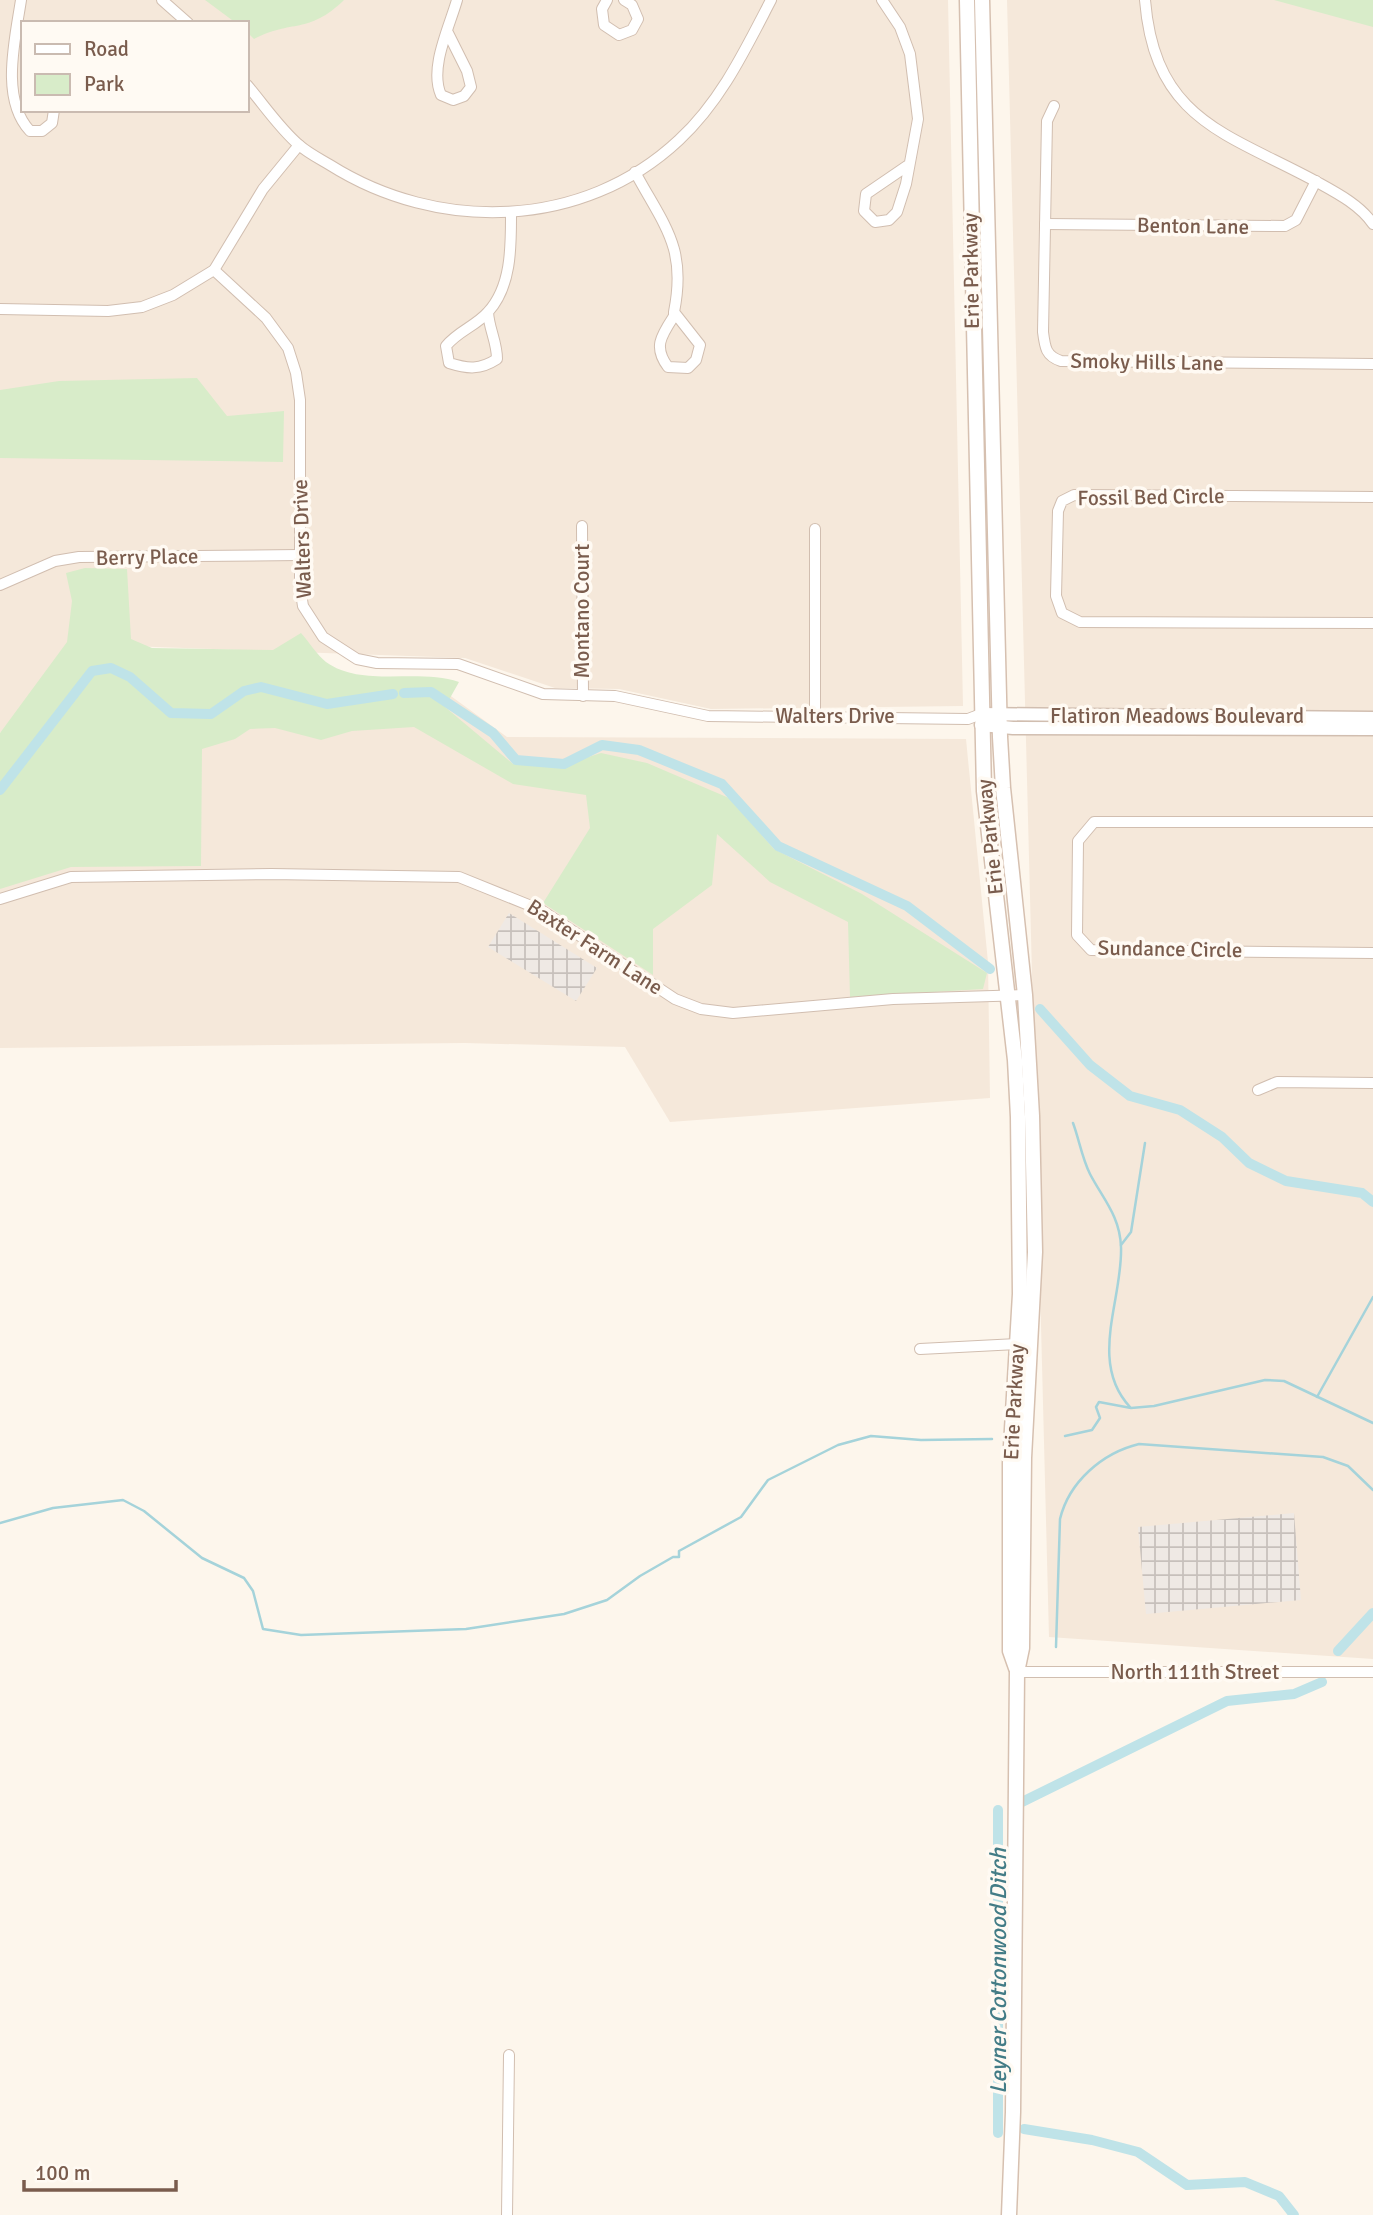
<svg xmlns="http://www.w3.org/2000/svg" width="1373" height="2215" font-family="Signika,sans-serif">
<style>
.residential{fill:#f5e8da;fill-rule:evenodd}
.industrial{fill:url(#industrial-grid)}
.green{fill:#d8ecc9}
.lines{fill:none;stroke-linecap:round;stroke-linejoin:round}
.stream{stroke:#a5d3da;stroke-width:2.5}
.canal{stroke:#bfe3e8;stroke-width:10}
.minor-casing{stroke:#d1beb0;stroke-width:12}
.tertiary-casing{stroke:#d1beb0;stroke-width:15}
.secondary-casing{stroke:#d6c0b0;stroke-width:17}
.minor{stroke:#fff;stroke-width:10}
.tertiary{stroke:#fff;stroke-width:12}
.secondary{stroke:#fff;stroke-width:14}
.labels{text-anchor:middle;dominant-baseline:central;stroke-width:7;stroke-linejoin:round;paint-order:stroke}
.street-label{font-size:21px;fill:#7a5c4d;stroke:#fffaf3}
.water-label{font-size:23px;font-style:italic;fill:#437c86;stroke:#fffaf3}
</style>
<defs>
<pattern id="industrial-grid" width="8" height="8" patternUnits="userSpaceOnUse" patternTransform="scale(1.75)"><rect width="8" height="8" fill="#efe9e4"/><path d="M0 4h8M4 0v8" fill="none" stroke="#c7c0bb"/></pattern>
</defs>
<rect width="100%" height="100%" fill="#fdf6ec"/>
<g class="residential">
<path d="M 0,0 L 948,0 L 963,706 L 711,709 L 619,689 L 555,688 L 465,658 L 99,645 L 0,733 ZM 23,23 L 247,23 L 247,110 L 23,110 Z"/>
<path d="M 1007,0 L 1373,0 L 1373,1659 L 1049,1637 Z"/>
<path d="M 444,691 L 507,737 L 966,739 L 988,962 L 990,1098 L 670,1122 L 625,1047 L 465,1043 L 0,1048 L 0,762 Z"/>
</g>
<g class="industrial">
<path d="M 509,913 L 597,968 L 576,1001 L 488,947 Z"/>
<path d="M 1294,1513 L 1301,1600 L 1146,1614 L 1138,1527 Z"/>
</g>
<g class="green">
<path d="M 205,0 L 344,0 C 308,35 292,19 254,39 L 247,32 L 247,23 L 236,23 Z"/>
<path d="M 1274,0 L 1373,0 L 1373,27 Z"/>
<path d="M 197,378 L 227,416 L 284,411 L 283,462 L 0,458 L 0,390 L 59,381 Z"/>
<path d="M 85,568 L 127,569 L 131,639 L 152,648 L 273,650 L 301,633 C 309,642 317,655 326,662 C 362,688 418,668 459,682 L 445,707 L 513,764 L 560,766 L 601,753 L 647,763 L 729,798 L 774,849 L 862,894 L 987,973 L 983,989 L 850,997 L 848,922 L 770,882 L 717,834 L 712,885 L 653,929 L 653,975 L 543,903 L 590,828 L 586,795 L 513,784 L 414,727 L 352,731 L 321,740 L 275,728 L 250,729 L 235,739 L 202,749 L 201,866 L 71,867 L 0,889 L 0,733 L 67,642 L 72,601 L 66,573 Z"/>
</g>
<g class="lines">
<g class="stream">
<path d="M 1073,1123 C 1079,1139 1082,1158 1090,1174 C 1103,1199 1120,1216 1121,1247 C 1123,1299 1088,1362 1130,1407"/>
<path d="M 1121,1245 L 1131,1232 L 1145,1143"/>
<path d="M 1317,1397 L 1373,1297"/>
<path d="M 1065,1436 L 1092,1430 L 1100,1418 L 1096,1407 L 1099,1402 L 1131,1408 L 1154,1406 L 1265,1380 L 1284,1381 L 1373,1423"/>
<path d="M 0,1523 L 53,1508 L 123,1500 L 144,1511 L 202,1558 L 244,1578 L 253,1591 L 263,1629 L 301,1635 L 466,1629 L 564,1614 L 607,1600 L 640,1576 L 673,1557 L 679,1557 L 679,1551 L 741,1517 L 768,1480 L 838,1445 L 871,1436 L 921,1440 L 992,1439"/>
<path d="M 1056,1647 L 1060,1519 C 1069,1482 1102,1453 1139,1444 L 1323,1457 L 1348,1466 L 1373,1490"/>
</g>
<g class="canal">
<path d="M 404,693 L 431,692 L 493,733 L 516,760 L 564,764 L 602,745 L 639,750 L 722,784 L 778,846 L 907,906 L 990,969"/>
<path d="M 0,790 L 92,671 L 111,668 L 130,677 L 171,713 L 211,714 L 244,691 L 261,687 L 327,704 L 393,694"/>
<path d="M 1040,1009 L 1090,1065 L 1130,1096 L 1180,1110 L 1222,1137 L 1249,1163 L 1286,1181 L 1362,1193 L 1373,1202"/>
<path d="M 1338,1651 L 1373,1613"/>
<path d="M 1022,1802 L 1227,1701 L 1294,1694 L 1322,1682"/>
<path d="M 1024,2129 L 1092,2140 L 1138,2152 L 1187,2185 L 1245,2182 L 1279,2196 L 1294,2215"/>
<path d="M 998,2133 L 998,1810"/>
</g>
<g class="minor-casing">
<g id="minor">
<path d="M 21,0 C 15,40 0,99 30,131 L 42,131 L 52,123 L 54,110"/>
<path d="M 162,0 L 188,23"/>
<path d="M 607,0 L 602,9 L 604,25 L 619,35 L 632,30 L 638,19 L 632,5 L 624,0"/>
<path d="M 882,0 L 900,27 L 910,54 L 918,119 L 906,184 L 897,212 L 889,220 L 875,222 L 864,211 L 866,194 L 907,166"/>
<path d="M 1145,0 C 1155,121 1227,133 1317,182 C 1337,193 1360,205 1373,224"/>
<path d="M 448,33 L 467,71 L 471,87 L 464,96 L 453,100 L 441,95 C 429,68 449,28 457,0"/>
<path d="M 247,85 C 264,105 280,129 299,145 C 308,153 320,159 330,165 C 438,233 583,230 679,140 C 721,101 745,50 771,0"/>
<path d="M 1054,106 L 1047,121 L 1043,332 C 1045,348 1046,356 1061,361 L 1373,364"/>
<path d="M 635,172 C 664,226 687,247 674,312 L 674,316 C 661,336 653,347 668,367 L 688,368 L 696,360 L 700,345 L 674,312"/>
<path d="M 1045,224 L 1285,226 L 1296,220 L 1316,181"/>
<path d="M 214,270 L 266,318 L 288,348 L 296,373 L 300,400 L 300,587 L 303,606 L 323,637 L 357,659 L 377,663 L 458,664 L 543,694 L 615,696 L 708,716 L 968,719 L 981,714"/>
<path d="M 0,309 L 108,311 L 142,307 L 173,295 L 214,270 L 263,189 L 299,145"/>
<path d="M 488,312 C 489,329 497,342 497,359 C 480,370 468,369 449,363 L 446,346 C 458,331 476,326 488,312 C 512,286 511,245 511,213"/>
<path d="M 1373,497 L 1074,495 L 1062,501 L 1058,511 L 1056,596 L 1062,613 L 1080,622 L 1373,623"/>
<path d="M 582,526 L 583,696"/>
<path d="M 0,585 L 55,561 L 79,557 L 300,555"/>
<path d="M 815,716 L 815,529"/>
<path d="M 1373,822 L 1094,822 L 1078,841 L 1077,935 L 1091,950 L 1373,953"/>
<path d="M 0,899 L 71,877 L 271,874 L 459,877 L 541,910 L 675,999 L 701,1009 L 733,1013 L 893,999 L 1025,995"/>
<path d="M 1258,1090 L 1277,1082 L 1373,1083"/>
<path d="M 920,1349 L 1017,1344"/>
<path d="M 1017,1672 L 1373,1672"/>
<path d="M 507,2215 L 509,2055"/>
</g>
</g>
<g class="tertiary-casing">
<g id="tertiary">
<path d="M 981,714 L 1373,718"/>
<path d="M 981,725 L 1013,728 L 1373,729"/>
</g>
</g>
<g class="secondary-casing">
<g id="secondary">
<path d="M 967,0 L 984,791 L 1015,1060 L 1018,1117 L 1020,1294 L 1010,1463 L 1010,1651 L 1016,1668"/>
<path d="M 982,0 L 1000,737 L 1003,788 L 1025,995 L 1032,1116 L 1035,1252 L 1024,1458 L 1022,1648 L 1017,1672 L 1013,2112 L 1009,2215"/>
</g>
</g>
<use href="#minor" class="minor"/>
<use href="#tertiary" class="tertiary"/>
<use href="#secondary" class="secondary"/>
</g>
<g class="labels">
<g class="street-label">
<text transform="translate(1193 226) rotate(1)">Benton Lane</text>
<text transform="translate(971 271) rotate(-91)">Erie Parkway</text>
<text transform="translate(1147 362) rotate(1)">Smoky Hills Lane</text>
<text transform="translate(1151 497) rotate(-1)">Fossil Bed Circle</text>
<text transform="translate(302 539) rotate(-92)">Walters Drive</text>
<text transform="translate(147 557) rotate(-1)">Berry Place</text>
<text transform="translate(582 611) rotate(-90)">Montano Court</text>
<text x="835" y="716">Walters Drive</text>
<text x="1177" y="716">Flatiron Meadows Boulevard</text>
<text transform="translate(990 837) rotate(-96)">Erie Parkway</text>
<text transform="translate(595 947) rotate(33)">Baxter Farm Lane</text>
<text transform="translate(1170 949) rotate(1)">Sundance Circle</text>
<text transform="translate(1014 1402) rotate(-87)">Erie Parkway</text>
<text x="1195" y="1672">North 111th Street</text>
</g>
<g class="water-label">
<text transform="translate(998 1971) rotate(-90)">Leyner Cottonwood Ditch</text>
</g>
</g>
<rect x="21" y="21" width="228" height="91" fill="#fffaf3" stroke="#cabbb1" stroke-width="2"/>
<rect x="35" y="44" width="35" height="10" fill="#ffffff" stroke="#cabbb1" stroke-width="2"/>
<text x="84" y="56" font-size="21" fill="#7a5c4d">Road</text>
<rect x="35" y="74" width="35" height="21" fill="#d8ecc9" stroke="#cabbb1" stroke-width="2"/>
<text x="84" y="91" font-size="21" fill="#7a5c4d">Park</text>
<path d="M24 2180v10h152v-10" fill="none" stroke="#7a5c4d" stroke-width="3.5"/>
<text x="35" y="2180" font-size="21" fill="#7a5c4d" stroke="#fffaf3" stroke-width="5" paint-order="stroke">100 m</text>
</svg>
